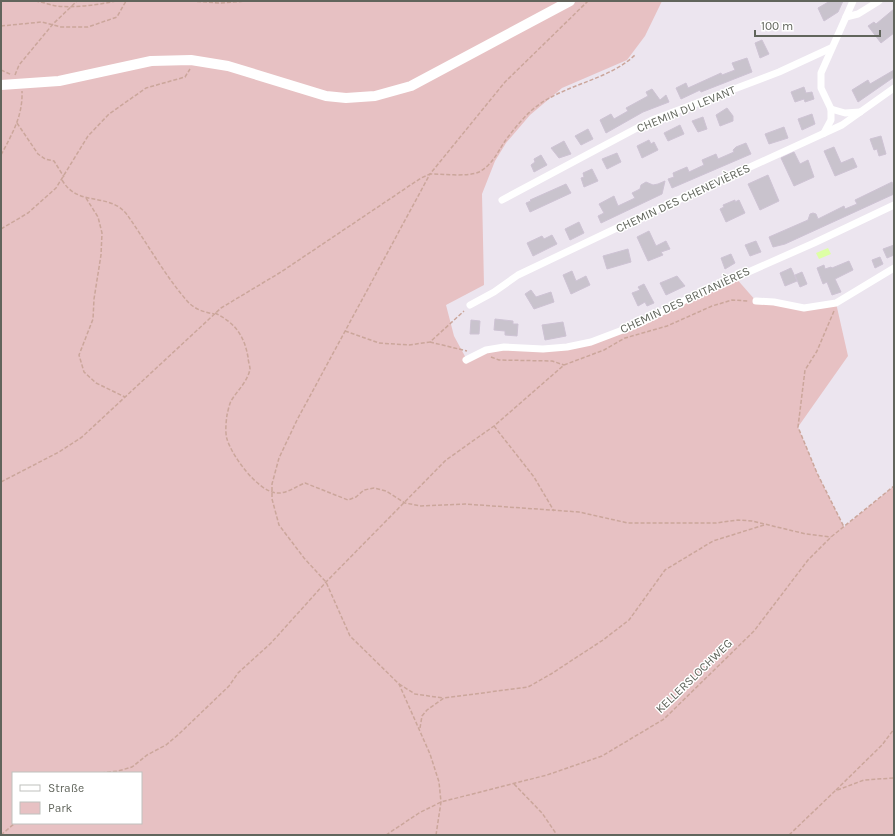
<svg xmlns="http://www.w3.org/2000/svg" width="895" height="836" font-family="Karla,sans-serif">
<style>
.green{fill:#e7c1c3;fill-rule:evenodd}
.water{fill:#ddffa5}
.building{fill:#c9c3cd;stroke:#cec3d4}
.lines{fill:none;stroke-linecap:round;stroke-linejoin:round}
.path{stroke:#cba69b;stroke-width:1.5;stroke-dasharray:4 2;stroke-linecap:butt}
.street{stroke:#fff;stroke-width:7}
.secondary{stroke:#fff;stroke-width:10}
.labels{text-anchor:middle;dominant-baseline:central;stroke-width:3;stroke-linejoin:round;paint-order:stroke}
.street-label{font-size:12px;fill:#61655c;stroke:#fff}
</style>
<rect width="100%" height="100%" fill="#ece5ef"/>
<path class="green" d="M 1,1 L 662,1 L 645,36 L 627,60 L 562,88 L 530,115 L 506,143 L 495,161 L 482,194 L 484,285 L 446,305 L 454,336 L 467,360 L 486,350 L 543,349 L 591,342 L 735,277 L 756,301 L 804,308 L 836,303 L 848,356 L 798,427 L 817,473 L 844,527 L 894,486 L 894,835 L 1,835 ZM 13,773 L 141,773 L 141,823 L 13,823 Z"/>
<path class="water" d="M 828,248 L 831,254 L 819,259 L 816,253 Z"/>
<g class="building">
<path d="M 830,1 L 843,1 L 838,12 L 824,21 L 818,8 Z"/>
<path d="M 894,9 L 894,33 L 881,43 L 868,26 L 874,22 L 876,24 Z"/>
<path d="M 762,40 L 769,54 L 760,58 L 755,43 Z"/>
<path d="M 747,58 L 752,72 L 701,92 L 700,90 L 681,99 L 676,88 L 686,83 L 688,88 L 721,73 L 722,75 L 735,70 L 732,63 Z"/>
<path d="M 894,70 L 894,77 L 858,102 L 852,90 L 868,80 L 870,84 Z"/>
<path d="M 804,87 L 806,93 L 812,92 L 814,99 L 805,102 L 804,99 L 795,102 L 791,92 Z"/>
<path d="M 652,89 L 660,100 L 666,95 L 669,102 L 643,112 L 606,133 L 600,120 L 611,114 L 614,119 L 628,111 L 626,108 L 648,96 L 646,92 Z"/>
<path d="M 727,108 L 733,116 L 733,121 L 720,126 L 716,115 Z"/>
<path d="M 812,114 L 815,124 L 802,130 L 798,119 Z"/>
<path d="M 703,117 L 707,129 L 698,132 L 692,121 Z"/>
<path d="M 680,125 L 684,134 L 668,141 L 664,133 Z"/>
<path d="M 784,127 L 788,138 L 769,144 L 765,134 Z"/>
<path d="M 588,129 L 593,139 L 581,145 L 575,136 Z"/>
<path d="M 881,136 L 886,154 L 879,156 L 877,149 L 874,150 L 870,139 Z"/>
<path d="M 649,140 L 651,144 L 654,142 L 658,150 L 642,158 L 637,146 Z"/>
<path d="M 564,141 L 571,154 L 559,158 L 551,148 Z"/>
<path d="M 746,143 L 751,154 L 672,188 L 668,179 L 674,177 L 673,173 L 687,167 L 689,172 L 704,165 L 702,160 L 716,154 L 718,159 L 734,152 L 733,150 L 736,147 Z"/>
<path d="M 834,147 L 841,163 L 853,158 L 857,167 L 835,176 L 824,151 Z"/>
<path d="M 794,152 L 800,164 L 808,160 L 814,177 L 794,186 L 781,158 Z"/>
<path d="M 617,153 L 621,162 L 607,169 L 602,159 Z"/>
<path d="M 541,155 L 547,165 L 534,172 L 531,165 L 535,162 L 534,159 Z"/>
<path d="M 592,169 L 598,181 L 584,187 L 581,178 L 584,177 L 583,173 Z"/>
<path d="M 768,175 L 779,201 L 760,210 L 748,184 Z"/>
<path d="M 665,181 L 662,194 L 601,223 L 598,216 L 604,213 L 599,204 L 614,196 L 618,206 L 635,198 L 632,193 L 640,189 L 641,185 L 646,182 L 653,185 L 658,184 Z"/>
<path d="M 892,182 L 894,194 L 785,244 L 773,247 L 769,237 L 808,220 L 810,214 L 813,213 L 816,214 L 818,219 L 844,206 L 845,209 L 857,204 L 855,200 Z"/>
<path d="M 566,184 L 571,193 L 530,212 L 526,203 L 531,201 L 530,200 Z"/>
<path d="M 735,200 L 735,202 L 739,200 L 745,213 L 726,222 L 720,209 L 724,207 L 723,205 Z"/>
<path d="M 579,222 L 584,233 L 570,240 L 565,229 Z"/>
<path d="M 649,231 L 656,246 L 666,241 L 670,249 L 661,252 L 663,255 L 648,261 L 637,237 Z"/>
<path d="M 552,235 L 557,244 L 533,256 L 527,243 L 542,236 L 544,239 Z"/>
<path d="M 756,241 L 761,252 L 750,256 L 745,245 Z"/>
<path d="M 894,245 L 894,255 L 887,258 L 883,249 Z"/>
<path d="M 628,249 L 631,262 L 607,269 L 603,256 Z"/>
<path d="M 731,254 L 735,263 L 725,269 L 721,258 Z"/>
<path d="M 880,257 L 883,264 L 875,268 L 872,260 Z"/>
<path d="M 849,261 L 853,270 L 835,279 L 841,292 L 832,295 L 827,282 L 823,284 L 817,268 L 824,265 L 825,269 L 831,267 L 832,268 Z"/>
<path d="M 791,268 L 797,281 L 785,286 L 780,273 Z"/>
<path d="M 572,271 L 576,281 L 586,276 L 590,285 L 571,294 L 563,275 Z"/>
<path d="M 802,272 L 807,284 L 800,287 L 795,275 Z"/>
<path d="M 677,276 L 685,286 L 666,295 L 660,283 Z"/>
<path d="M 644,284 L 654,303 L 647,306 L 645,302 L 638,306 L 632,293 L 640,290 L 638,287 Z"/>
<path d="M 531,290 L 536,297 L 551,292 L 554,302 L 534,309 L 525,294 Z"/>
<path d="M 495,319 L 513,321 L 513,324 L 518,324 L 517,336 L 505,335 L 505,331 L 494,330 Z"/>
<path d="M 471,320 L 480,321 L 479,334 L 470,334 Z"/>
<path d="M 563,322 L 566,336 L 545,340 L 542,325 Z"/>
</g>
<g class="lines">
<g class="path">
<path d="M 35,1 C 43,2 50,5 57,6 C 76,8 97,5 116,1"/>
<path d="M 191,1 L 220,3 L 248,1"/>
<path d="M 1,26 L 42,22 L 61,27 L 88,27 L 117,17 L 126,1"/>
<path d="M 1,70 L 12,75"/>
<path d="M 15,75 L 19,65 L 53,24 L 77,1"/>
<path d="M 17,123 L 38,154 L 45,159 L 54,161 L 64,177"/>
<path d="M 1,155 C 12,134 23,116 22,91"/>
<path d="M 62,180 C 76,204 100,195 119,207 C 123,210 126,213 128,216 C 147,243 167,279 189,303 C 196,310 205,312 214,314"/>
<path d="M 86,198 L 98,217 L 102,233 L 101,255 L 94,299 L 93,319 L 79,355 L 84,372 L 96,383 L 125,397"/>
<path d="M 1,229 L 28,213 L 56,188 L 88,136 L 109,114 L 146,88 L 185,77 L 190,69"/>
<path d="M 834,311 L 817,351 L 805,370 L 798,427 L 817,473 L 844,527"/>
<path d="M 215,313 C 235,323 244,335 248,357 C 248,361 250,366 250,369 C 248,381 237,391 231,401 C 229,405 228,411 227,415 C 226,422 225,433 227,439 C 232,456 258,492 277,493 C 286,494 297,486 305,483 L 348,500 L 356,497 L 364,490 L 374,488 L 386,491 L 405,503 L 421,506 L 465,504 L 579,512 L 628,523 L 716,523 L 738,520 L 752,521 L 806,534 L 831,537"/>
<path d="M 345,331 L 379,343 L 409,345 L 430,342 L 464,311"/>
<path d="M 430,342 L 467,351"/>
<path d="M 491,357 L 499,360 L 552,361 L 564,365"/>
<path d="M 494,426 L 534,477 L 554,511"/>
<path d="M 1,482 L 59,452 L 82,437 L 221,308 L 281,272 L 421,178 L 430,174 L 505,82 L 588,1"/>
<path d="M 399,684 L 415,694 L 443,698"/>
<path d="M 420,728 L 422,716 L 427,710 L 444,698 L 528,687 L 551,674 L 603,640 L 629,620 L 665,570 L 713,541 L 764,525"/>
<path d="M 101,773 L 118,771 L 132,767 L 147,755 L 166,745 L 179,734 L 229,686 L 238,673 L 271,643 L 326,582 L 446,460 L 494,426 L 564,365 L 604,350 L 625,338 L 667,326 L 712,306 L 732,300 L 749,301"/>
<path d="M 514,784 L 542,813 L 557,835"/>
<path d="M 836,790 L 882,745 L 894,729"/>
<path d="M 1,835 L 15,823"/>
<path d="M 386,835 L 419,813 L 441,802 L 547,775 L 602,756 L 664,719 L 754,631 L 808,560 L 831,537 L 894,486"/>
<path d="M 436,835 L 441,802 L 439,782 L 430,754 L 399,684 L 350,636 L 326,582 L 304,558 L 279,525 L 272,499 L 272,484 L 279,458 L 297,420 L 430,174 C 442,174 469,177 479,172 C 494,164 498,150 508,137 C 515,128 523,118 532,110 C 562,84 609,81 636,54"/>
<path d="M 789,835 L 835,791 L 864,780 L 894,778"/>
</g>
<g class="street">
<path d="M 846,17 L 858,14 L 879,1"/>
<path d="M 831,109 L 845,113 L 860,112"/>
<path d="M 824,133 L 831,120 L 831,109 L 821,88 L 821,73 L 853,1"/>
<path d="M 502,200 L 652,120 L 779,72 L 831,48"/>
<path d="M 756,301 L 774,302 L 804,308 L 836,303 L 894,268"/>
<path d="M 470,305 L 494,292 L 518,275 L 621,226 L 842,125 L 894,88"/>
<path d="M 466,360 L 486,350 L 504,347 L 543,349 L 567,347 L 591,342 L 641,323 L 683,301 L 814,243 L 894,205"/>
</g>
<path class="secondary" d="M 1,85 L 59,81 L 151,61 L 191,60 L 228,66 L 326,96 L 346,98 L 375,96 L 411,86 L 570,1"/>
</g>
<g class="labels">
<g class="street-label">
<text transform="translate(686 109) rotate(-22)">CHEMIN DU LEVANT</text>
<text transform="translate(683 198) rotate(-25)">CHEMIN DES CHENEVIÈRES</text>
<text transform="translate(685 300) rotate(-25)">CHEMIN DES BRITANIÈRES</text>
<text transform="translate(694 676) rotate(-44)">KELLERSLOCHWEG</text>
</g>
</g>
<rect width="895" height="836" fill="none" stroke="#61655c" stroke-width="4"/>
<rect x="12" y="772" width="130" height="52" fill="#ffffff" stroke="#c0c1be"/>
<rect x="20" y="785" width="20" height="6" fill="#ffffff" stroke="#c0c1be"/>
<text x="48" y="792" font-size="12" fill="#61655c">Straße</text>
<rect x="20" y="802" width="20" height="12" fill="#e7c1c3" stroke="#c0c1be"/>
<text x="48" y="812" font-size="12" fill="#61655c">Park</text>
<path d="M755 30v6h125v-6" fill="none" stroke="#61655c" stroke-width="2"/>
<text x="761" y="30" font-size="12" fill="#61655c" stroke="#ffffff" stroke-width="3" paint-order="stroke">100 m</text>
</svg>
